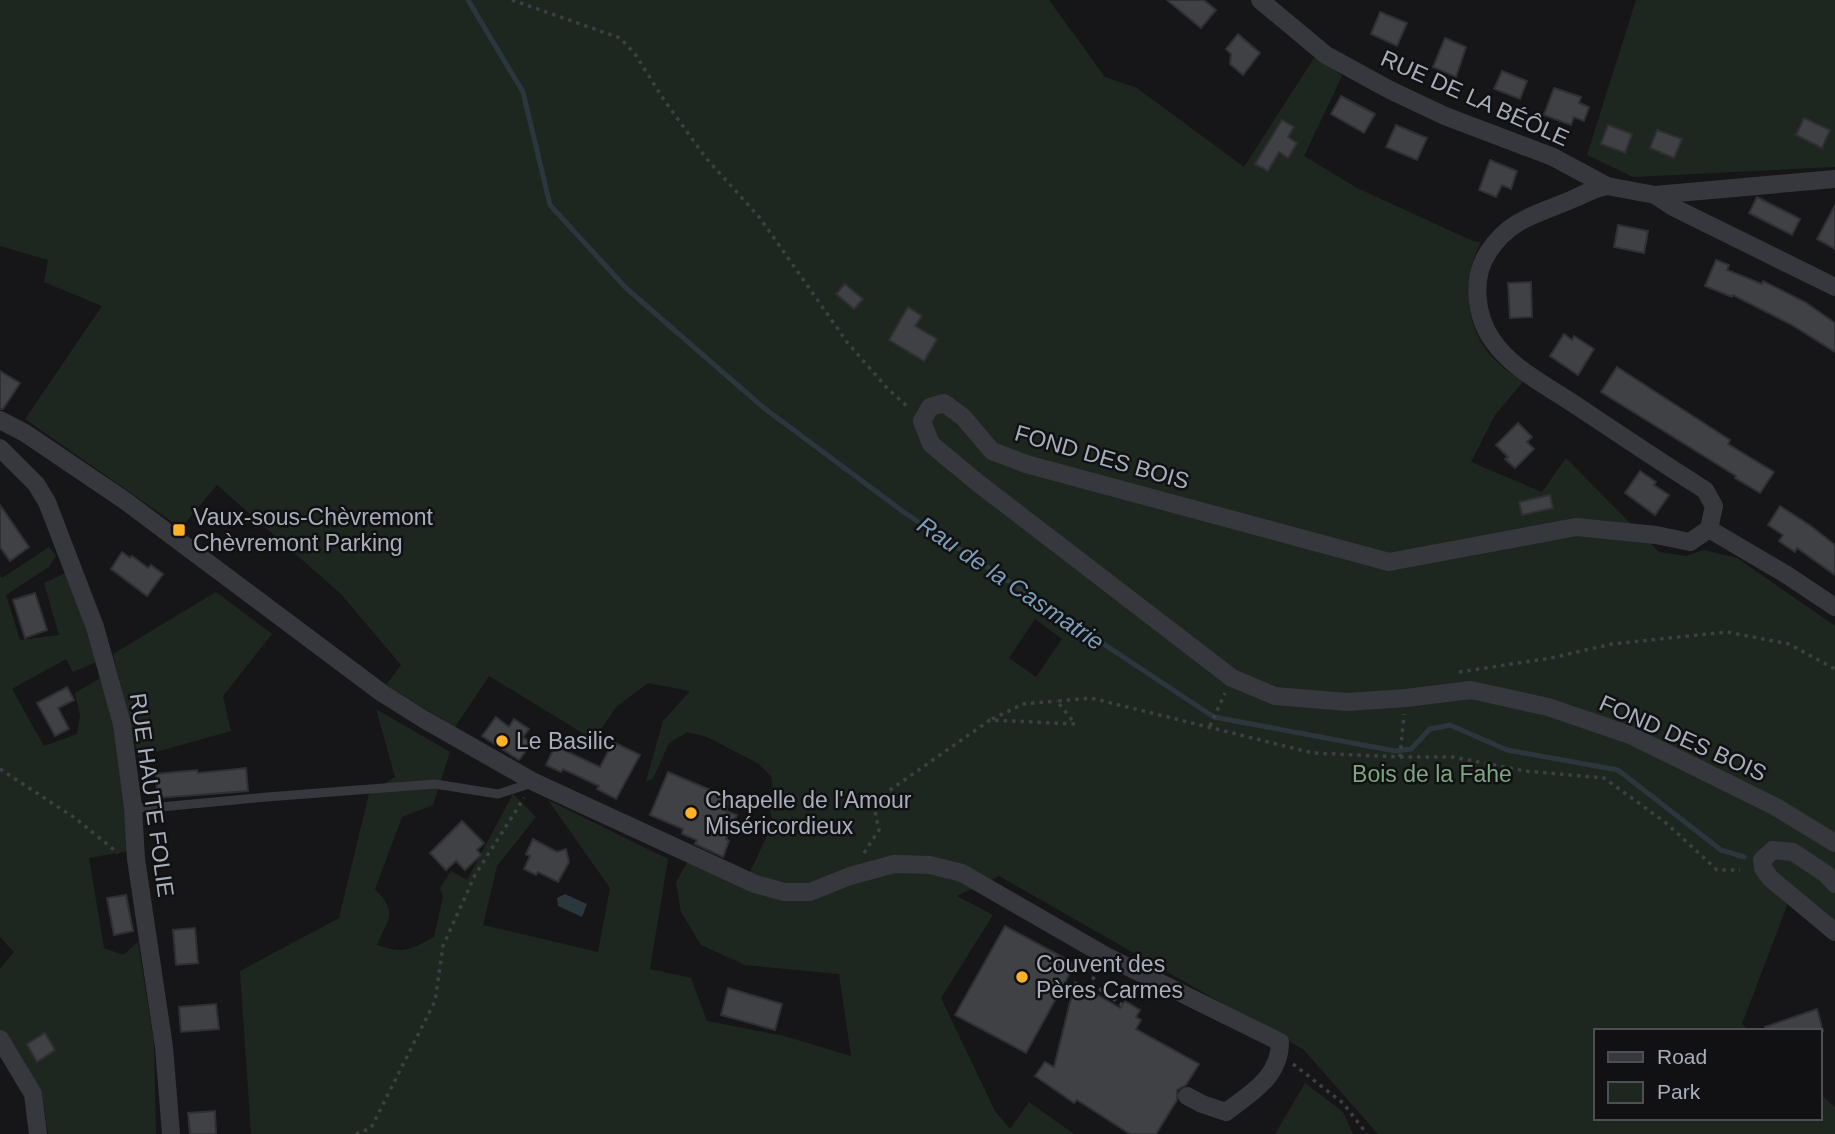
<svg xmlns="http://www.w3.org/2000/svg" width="1835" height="1134" font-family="Helvetica,sans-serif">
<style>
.green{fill:#1e271f;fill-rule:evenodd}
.water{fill:#2b363d}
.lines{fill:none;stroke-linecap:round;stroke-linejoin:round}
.stream{stroke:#2b363d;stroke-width:5}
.building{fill:#404145;stroke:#303034;stroke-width:2}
.path{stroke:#3d3f45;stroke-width:3.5;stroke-dasharray:3.5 5;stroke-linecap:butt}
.service{stroke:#37383e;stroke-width:9}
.minor{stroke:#37383e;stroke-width:18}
.poi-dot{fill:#ffb127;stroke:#111113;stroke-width:2.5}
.labels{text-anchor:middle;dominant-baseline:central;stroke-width:5;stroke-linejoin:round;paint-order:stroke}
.street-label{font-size:23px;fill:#a7adb9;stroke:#111113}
.poi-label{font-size:23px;fill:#a7adb9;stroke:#111113;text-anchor:start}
.park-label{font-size:23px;fill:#7da67e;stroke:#111113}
.water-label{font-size:24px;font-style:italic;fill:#7c9db7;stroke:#111113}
</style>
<rect width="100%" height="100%" fill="#161618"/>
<g class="green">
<path d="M 0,0 L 1049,0 L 1105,77 L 1137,88 L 1244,167 L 1316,55 L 1342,76 L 1304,156 L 1357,188 L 1473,241 L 1481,242 C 1461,279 1464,331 1496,361 C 1504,369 1514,375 1523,382 L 1495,415 L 1471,462 L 1542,492 L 1566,458 L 1659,552 L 1686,556 L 1704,550 L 1737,558 L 1835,626 L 1835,936 L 1791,895 L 1742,1024 L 1750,1031 L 1595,1031 L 1595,1118 L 1819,1118 L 1819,1093 L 1835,1107 L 1835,1134 L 1378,1134 L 1304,1050 L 999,876 L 957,896 L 993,915 L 941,998 L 995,1111 L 1010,1129 L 1029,1102 L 1074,1134 L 251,1134 L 240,971 L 339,918 L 369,793 L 395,777 L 376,709 L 450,752 L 433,805 L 402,817 L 375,889 C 399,914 388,918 377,945 C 403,954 410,950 434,937 L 443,897 L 440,888 L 451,871 L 467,880 L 513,794 L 536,817 L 497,866 L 483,925 L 598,952 L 610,888 L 548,800 L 668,859 L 650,969 L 691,978 L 707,1021 L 784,1036 L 851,1056 L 839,974 L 745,965 L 701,945 L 681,912 L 676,882 L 693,852 L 749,874 L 773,823 L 770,810 L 773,789 L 771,776 L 759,764 L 707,737 L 687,732 L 669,743 L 653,779 L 646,781 L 663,721 L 690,691 L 648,683 L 616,707 L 594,740 L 489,676 L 455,727 L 386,685 L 401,665 L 341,594 L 217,485 L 181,528 L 25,419 L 102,306 L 44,282 L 48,260 L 0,246 ZM 1035,619 L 1062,639 L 1036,677 L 1009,658 Z"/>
<path d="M 1636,0 L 1835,0 L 1835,167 L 1633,177 L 1587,155 Z"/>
<path d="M 49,547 L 56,556 L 49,567 L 6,595 L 20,640 L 59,635 L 44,583 L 74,569 L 104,659 L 73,672 L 66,659 L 12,689 L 44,746 L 77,734 L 80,715 L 75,693 L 107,674 L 134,850 L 89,858 L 104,948 L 123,955 L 138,942 L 154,1043 L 156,1134 L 48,1134 L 42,1094 L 0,1030 L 0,969 L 14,952 L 0,937 L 0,576 L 2,578 Z"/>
<path d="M 216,592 L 272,634 L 223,696 L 231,731 L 138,757 L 113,654 Z"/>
<path d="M 1305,1083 L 1343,1112 L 1353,1134 L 1275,1134 Z"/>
</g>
<path class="water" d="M 565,894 L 587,904 L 582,917 L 558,906 L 557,898 Z"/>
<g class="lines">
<path class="stream" d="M 468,0 L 523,92 L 550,205 L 626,288 L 764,408 L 905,513 L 1214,717 L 1395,751 L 1411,749 L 1430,729 L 1450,725 L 1507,750 L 1618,770 L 1721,850 L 1744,857"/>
</g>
<g class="building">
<path d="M 1167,0 L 1204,0 L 1216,10 L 1201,28 Z"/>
<path d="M 1380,12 L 1407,23 L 1397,46 L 1371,34 Z"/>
<path d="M 1238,34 L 1260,53 L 1243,75 L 1230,64 L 1231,54 L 1226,49 Z"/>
<path d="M 1445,38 L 1466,47 L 1456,77 L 1433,67 Z"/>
<path d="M 1502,71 L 1527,81 L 1520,99 L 1494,89 Z"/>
<path d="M 1554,88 L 1581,97 L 1579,103 L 1589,107 L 1584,121 L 1574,117 L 1571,125 L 1544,115 Z"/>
<path d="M 1341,96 L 1375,114 L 1364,133 L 1331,114 Z"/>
<path d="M 1804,118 L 1830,130 L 1822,148 L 1796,135 Z"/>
<path d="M 1282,120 L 1294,127 L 1288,137 L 1297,143 L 1288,158 L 1279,152 L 1268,171 L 1255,164 Z"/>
<path d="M 1396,125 L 1427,138 L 1417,160 L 1386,147 Z"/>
<path d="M 1608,125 L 1632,134 L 1625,153 L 1601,144 Z"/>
<path d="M 1657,130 L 1682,139 L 1674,158 L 1650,148 Z"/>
<path d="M 1490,160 L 1517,171 L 1511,189 L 1502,185 L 1496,197 L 1479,190 Z"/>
<path d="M 1757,197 L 1800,219 L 1792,235 L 1749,213 Z"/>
<path d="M 1835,205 L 1835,249 L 1817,239 Z"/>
<path d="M 1618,225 L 1648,231 L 1644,253 L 1614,247 Z"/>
<path d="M 1716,260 L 1729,265 L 1727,270 L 1762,284 L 1763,281 L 1805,302 L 1835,323 L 1835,352 L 1792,325 L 1733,295 L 1732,297 L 1705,286 Z"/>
<path d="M 1531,282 L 1532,317 L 1510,318 L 1508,283 Z"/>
<path d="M 845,284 L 863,299 L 854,309 L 836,294 Z"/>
<path d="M 908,307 L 922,316 L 915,326 L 937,339 L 924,361 L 889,340 Z"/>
<path d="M 1564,334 L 1572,340 L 1574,336 L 1594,349 L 1578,375 L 1550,356 Z"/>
<path d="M 1617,367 L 1730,440 L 1728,444 L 1774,472 L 1760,493 L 1735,478 L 1736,476 L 1601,392 Z"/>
<path d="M 0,371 L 20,383 L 3,409 L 0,409 Z"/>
<path d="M 1518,423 L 1532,437 L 1527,442 L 1534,449 L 1515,468 L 1505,459 L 1508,457 L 1496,445 Z"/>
<path d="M 1640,471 L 1656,482 L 1654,485 L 1669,495 L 1655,515 L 1625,493 Z"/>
<path d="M 1550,495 L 1553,508 L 1522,515 L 1519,502 Z"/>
<path d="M 0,505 L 29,547 L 10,561 L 0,547 Z"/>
<path d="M 1780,506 L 1811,526 L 1835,545 L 1835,575 L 1797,548 L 1795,552 L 1779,541 L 1783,535 L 1768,525 Z"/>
<path d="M 122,552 L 130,558 L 132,556 L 148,568 L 151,565 L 163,574 L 147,596 L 111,569 Z"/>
<path d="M 35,593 L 47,630 L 25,638 L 13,600 Z"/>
<path d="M 67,687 L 74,700 L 58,708 L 69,729 L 55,736 L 37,703 Z"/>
<path d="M 496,717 L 509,727 L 514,719 L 529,729 L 523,737 L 532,743 L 519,760 L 482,736 Z"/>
<path d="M 613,742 L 640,755 L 616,799 L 597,789 L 599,786 L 563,769 L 561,772 L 546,765 L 555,746 L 600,767 Z"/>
<path d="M 246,768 L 248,791 L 157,798 L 156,774 L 197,770 L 198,773 Z"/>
<path d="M 668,772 L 732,799 L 726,811 L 737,815 L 726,839 L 729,841 L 723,857 L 695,844 L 697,840 L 682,834 L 683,829 L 650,815 Z"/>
<path d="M 462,821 L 484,843 L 477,850 L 481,855 L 465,870 L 456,861 L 446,870 L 430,853 Z"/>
<path d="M 533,839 L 557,852 L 566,849 L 569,862 L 558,882 L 538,872 L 536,875 L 524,869 L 530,856 L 526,854 Z"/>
<path d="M 126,895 L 133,931 L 114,935 L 107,898 Z"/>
<path d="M 1005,926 L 1075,964 L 1026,1053 L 955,1015 Z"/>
<path d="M 195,928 L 198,963 L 176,965 L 173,930 Z"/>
<path d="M 1075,982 L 1120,1008 L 1125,1001 L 1140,1010 L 1136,1017 L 1141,1020 L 1136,1029 L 1199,1064 L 1186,1085 L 1177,1090 L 1177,1100 L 1156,1134 L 1130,1134 L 1077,1100 L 1074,1103 L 1035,1076 L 1045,1062 L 1054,1067 Z"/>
<path d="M 728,988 L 782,1004 L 775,1030 L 721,1015 Z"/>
<path d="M 216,1004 L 219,1029 L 181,1032 L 179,1007 Z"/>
<path d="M 1817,1009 L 1823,1031 L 1766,1031 L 1765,1027 Z"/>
<path d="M 45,1033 L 55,1050 L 37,1062 L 27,1044 Z"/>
<path d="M 215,1111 L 216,1134 L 190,1134 L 188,1113 Z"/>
</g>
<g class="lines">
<g class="path">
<path d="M 512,0 L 620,38 L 635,54 L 664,100 L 706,158 L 760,218 L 847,342 L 887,388 L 909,408"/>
<path d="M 1459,672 L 1551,658 L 1612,644 L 1727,632 L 1789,644 L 1835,669"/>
<path d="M 992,719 L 1023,704 L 1057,701"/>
<path d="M 1210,726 L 1225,693"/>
<path d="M 1400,757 L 1453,757 L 1525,771 L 1604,778 L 1665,822 L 1717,870 L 1740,870"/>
<path d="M 0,769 L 75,818 L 118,853"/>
<path d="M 864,853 L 879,830 L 873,802 L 990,720 L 1075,724 L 1057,701 L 1091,698 L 1313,753 L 1400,757 L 1404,714"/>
<path d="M 1098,969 L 1091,983 L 1122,1005"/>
<path d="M 1293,1064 L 1343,1103 L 1367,1134"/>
<path d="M 356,1134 L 371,1128 L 435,1001 L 443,946 L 475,875 L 524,798"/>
</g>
<path class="service" d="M 133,807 L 150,808 L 267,797 L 435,784 L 498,794 L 532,783"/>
<g class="minor">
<path d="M 1260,0 L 1326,55 L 1390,90 L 1445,116 L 1553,157 L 1607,186 L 1655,195 L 1835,179"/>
<path d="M 1607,186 C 1594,188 1585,194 1573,199 C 1539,214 1511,218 1489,251 C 1471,277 1475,316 1493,341 C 1512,369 1549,387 1577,406 C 1619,434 1662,463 1705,490 L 1714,506 L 1709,529 L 1690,542 L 1656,535 L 1576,527 L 1389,562 L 1026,464 L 992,451 L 963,417 L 944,403 L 930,407 L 922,421 L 931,444 L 978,483 L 1232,678 L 1275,696 L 1347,702 L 1406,698 L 1471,690 L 1548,707 L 1630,735 L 1675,757 L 1776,807 L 1835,843"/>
<path d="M 1655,195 L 1673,207 L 1835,287"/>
<path d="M 0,420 L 25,433 L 124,500 L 382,693 L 425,720 L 534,782 L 755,884 L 784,892 L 810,892 L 850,876 L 894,864 L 930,865 L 962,873 L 1106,956 L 1280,1042 C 1280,1077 1251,1093 1226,1112 L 1202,1104 L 1187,1096"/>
<path d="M 0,448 L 36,484 L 47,502 L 95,627 L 122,724 L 133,807 L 136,859 L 164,1047 L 171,1134"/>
<path d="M 1709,529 L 1787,575 L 1835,607"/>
<path d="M 1835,884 L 1826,874 L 1793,852 L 1773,850 L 1762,860 L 1763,868 L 1770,878 L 1835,932"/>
<path d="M 0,1039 L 33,1094 L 38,1134"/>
</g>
</g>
<g class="poi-dot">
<rect x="172" y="523" width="14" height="14" rx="3.5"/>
<circle cx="502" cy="741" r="7"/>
<circle cx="691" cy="813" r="7"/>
<circle cx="1022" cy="977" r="7"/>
</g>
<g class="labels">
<g class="street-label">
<text transform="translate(1475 98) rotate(24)">RUE DE LA BÉÔLE</text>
<text transform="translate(1102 457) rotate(16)">FOND DES BOIS</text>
<text transform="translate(1683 738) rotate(24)">FOND DES BOIS</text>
<text transform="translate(152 795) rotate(82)">RUE HAUTE FOLIE</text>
</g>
<g class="poi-label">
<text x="193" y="517">Vaux-sous-Chèvremont<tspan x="193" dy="26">Chèvremont Parking</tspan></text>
<text x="516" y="741">Le Basilic</text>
<text x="705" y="800">Chapelle de l'Amour<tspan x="705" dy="26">Miséricordieux</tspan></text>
<text x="1036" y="964">Couvent des<tspan x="1036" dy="26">Pères Carmes</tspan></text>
</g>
<g class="park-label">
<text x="1432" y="774">Bois de la Fahe</text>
</g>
<g class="water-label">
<text transform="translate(1011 583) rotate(34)">Rau de la Casmatrie</text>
</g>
</g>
<rect x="1594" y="1029" width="228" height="91" fill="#111113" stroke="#4d4f55" stroke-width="2"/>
<rect x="1608" y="1052" width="35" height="10" fill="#37383e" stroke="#4d4f55" stroke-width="2"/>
<text x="1657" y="1064" font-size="21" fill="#a7adb9">Road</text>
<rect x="1608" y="1082" width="35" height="21" fill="#1e271f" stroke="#4d4f55" stroke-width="2"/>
<text x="1657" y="1099" font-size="21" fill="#a7adb9">Park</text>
</svg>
